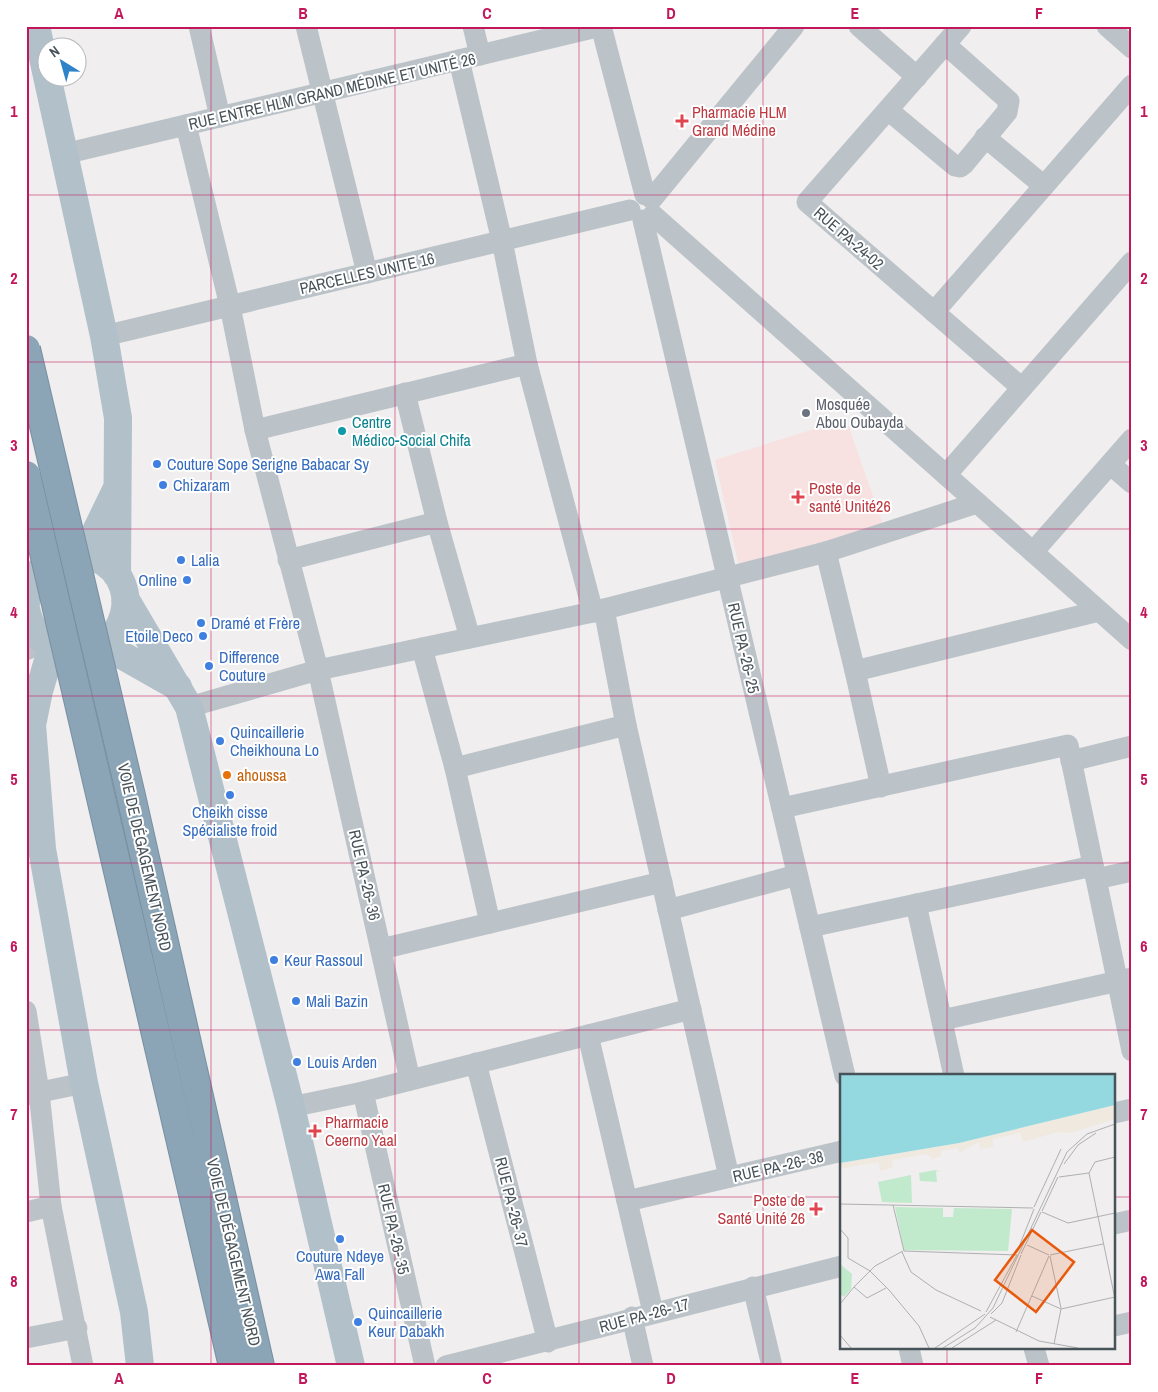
<svg xmlns="http://www.w3.org/2000/svg" width="1158" height="1392" font-family="'Archivo Narrow',sans-serif">
<style>
.medical{fill:#f7e1e1}
.lines{fill:none;stroke-linecap:round;stroke-linejoin:round}
.minor{stroke:#bbc3c9;stroke-width:21}
.major{stroke:#b1c0c9;stroke-width:28}
.highway-bridge-casing{stroke:#7790a2;stroke-width:30;stroke-linecap:butt}
.highway-bridge{stroke:#8ba5b7;stroke-width:28}
.grid{fill:none;stroke:#c2185b;stroke-width:1;stroke-opacity:0.55}
.health-dot{fill:#e0444e;stroke:#fff;stroke-width:2}
.worship-dot{fill:#6b7280;stroke:#fff;stroke-width:2}
.culture-dot{fill:#0f9aa8;stroke:#fff;stroke-width:2}
.shop-dot{fill:#3f7fe0;stroke:#fff;stroke-width:2}
.food-dot{fill:#e8710a;stroke:#fff;stroke-width:2}
.labels{text-anchor:middle;dominant-baseline:central;stroke-width:4;stroke-linejoin:round;paint-order:stroke}
.street-label{font-size:16px;fill:#485359;stroke:#fff}
.health-label{font-size:16px;fill:#be3a42;stroke:#fff;text-anchor:start}
.worship-label{font-size:16px;fill:#5b616d;stroke:#fff;text-anchor:start}
.culture-label{font-size:16px;fill:#0d838f;stroke:#fff;text-anchor:start}
.shop-label{font-size:16px;fill:#366cbe;stroke:#fff;text-anchor:start}
.food-label{font-size:16px;fill:#c56008;stroke:#fff;text-anchor:start}
.inset-road{fill:none;stroke:#adb0b2;stroke-width:1}
.view{fill:#e8590c;fill-opacity:0.15;stroke:#e8590c;stroke-width:2.5}
.inset-edge{fill:none;stroke:#485359;stroke-width:2.5}
.neatline{fill:none;stroke:#c2185b;stroke-width:2}
.grid-label{font-size:16px;text-anchor:middle;font-weight:bold;fill:#c2185b}
</style>
<rect width="100%" height="100%" fill="#f0eeee"/>
<path class="medical" d="M 846,419 L 886,533 L 740,571 L 715,460 Z"/>
<g class="lines">
<g class="minor">
<path d="M 199,26 L 220,117"/>
<path d="M 306,26 L 367,273"/>
<path d="M 473,26 L 480,55"/>
<path d="M 601,26 L 645,195"/>
<path d="M 859,26 L 917,77"/>
<path d="M 961,26 L 807,202 L 1022,388"/>
<path d="M 1107,26 L 1132,48"/>
<path d="M 459,60 L 502,241 L 527,364 L 593,612"/>
<path d="M 888,110 L 955,166 L 960,167 L 964,164 L 1007,112 L 1009,101 L 945,44"/>
<path d="M 186,125 L 230,306 L 255,430 L 318,670 L 410,1080"/>
<path d="M 985,137 L 1044,186"/>
<path d="M 64,154 L 601,26"/>
<path d="M 652,199 L 794,26"/>
<path d="M 653,215 L 1132,640"/>
<path d="M 643,220 L 845,1076"/>
<path d="M 934,312 L 1132,85"/>
<path d="M 104,336 L 630,210"/>
<path d="M 405,393 L 437,522 L 470,638"/>
<path d="M 255,430 L 527,364"/>
<path d="M 1110,464 L 1132,483"/>
<path d="M 946,475 L 1132,262"/>
<path d="M 826,552 L 855,671 L 1099,611"/>
<path d="M 1033,552 L 1132,439"/>
<path d="M 288,560 L 437,522"/>
<path d="M 604,609 L 626,725 L 729,1177"/>
<path d="M 422,648 L 455,768 L 490,923"/>
<path d="M 26,650 L 43,642"/>
<path d="M 855,671 L 881,787"/>
<path d="M 189,707 L 318,670 L 593,612 L 826,552 L 977,503"/>
<path d="M 1071,761 L 1132,746"/>
<path d="M 455,768 L 626,725"/>
<path d="M 782,808 L 1068,745 L 1132,1051"/>
<path d="M 1096,879 L 1132,871"/>
<path d="M 916,904 L 954,1076"/>
<path d="M 668,910 L 797,875"/>
<path d="M 810,927 L 1093,866"/>
<path d="M 381,949 L 662,882"/>
<path d="M 26,1011 L 39,1092 L 51,1206 L 83,1366"/>
<path d="M 942,1020 L 1132,978"/>
<path d="M 588,1035 L 653,1312"/>
<path d="M 476,1063 L 548,1342"/>
<path d="M 363,1092 L 425,1366"/>
<path d="M 26,1095 L 84,1083"/>
<path d="M 291,1107 L 363,1092 L 691,1009"/>
<path d="M 1114,1113 L 1132,1109"/>
<path d="M 627,1201 L 842,1151"/>
<path d="M 26,1212 L 51,1206"/>
<path d="M 1114,1224 L 1132,1220"/>
<path d="M 753,1287 L 772,1366"/>
<path d="M 632,1317 L 643,1366"/>
<path d="M 1114,1326 L 1132,1322"/>
<path d="M 26,1338 L 77,1328"/>
<path d="M 909,1348 L 913,1366"/>
<path d="M 1034,1348 L 1039,1366"/>
<path d="M 446,1366 L 842,1266"/>
</g>
<g class="major">
<path d="M 36,26 L 104,336 L 118,418 L 117,575"/>
<path d="M 85,554 L 115,492"/>
<path d="M 126,600 L 189,707 L 291,1107 L 351,1366"/>
<path d="M 26,603 C 28,568 65,543 98,559 C 154,586 116,674 57,649 C 39,641 30,628 26,609"/>
<path d="M 104,645 L 178,687"/>
<path d="M 52,647 L 39,691 L 32,725 L 42,849 L 84,1083 L 134,1312 L 140,1366"/>
</g>
<g class="highway-bridge-casing">
<g id="highway-bridge">
<path d="M 26,349 L 131,796 L 260,1366"/>
<path d="M 26,475 L 233,1366"/>
</g>
</g>
<use href="#highway-bridge" class="highway-bridge"/>
</g>
<path class="grid" d="M 211,26 L 211,1366M 395,26 L 395,1366M 579,26 L 579,1366M 763,26 L 763,1366M 947,26 L 947,1076M 26,195 L 1132,195M 26,362 L 1132,362M 26,529 L 1132,529M 26,696 L 1132,696M 26,863 L 1132,863M 26,1030 L 1132,1030M 26,1197 L 842,1197M 1114,1197 L 1132,1197M 947,1348 L 947,1366"/>
<g class="health-dot">
<path d="M679.5 113.5h5v5h5v5h-5v5h-5v-5h-5v-5h5z"/>
<path d="M795.5 489.5h5v5h5v5h-5v5h-5v-5h-5v-5h5z"/>
<path d="M312.5 1123.5h5v5h5v5h-5v5h-5v-5h-5v-5h5z"/>
<path d="M813.5 1201.5h5v5h5v5h-5v5h-5v-5h-5v-5h5z"/>
</g>
<circle class="worship-dot" cx="806" cy="413" r="5"/>
<circle class="culture-dot" cx="342" cy="431" r="5"/>
<g class="shop-dot">
<circle cx="157" cy="464" r="5"/>
<circle cx="163" cy="485" r="5"/>
<circle cx="181" cy="560" r="5"/>
<circle cx="187" cy="580" r="5"/>
<circle cx="201" cy="623" r="5"/>
<circle cx="203" cy="636" r="5"/>
<circle cx="209" cy="666" r="5"/>
<circle cx="220" cy="741" r="5"/>
<circle cx="230" cy="795" r="5"/>
<circle cx="274" cy="960" r="5"/>
<circle cx="296" cy="1001" r="5"/>
<circle cx="297" cy="1062" r="5"/>
<circle cx="340" cy="1239" r="5"/>
<circle cx="358" cy="1322" r="5"/>
</g>
<circle class="food-dot" cx="227" cy="775" r="5"/>
<g class="labels">
<g class="street-label">
<text transform="translate(332 91) rotate(-13)">RUE ENTRE HLM GRAND MÉDINE ET UNITÉ 26</text>
<text transform="translate(849 238) rotate(41)">RUE PA-24-02</text>
<text transform="translate(367 273) rotate(-13)">PARCELLES UNITE 16</text>
<text transform="translate(744 648) rotate(77)">RUE PA -26- 25</text>
<text transform="translate(145 857) rotate(77)">VOIE DE DÉGAGEMENT NORD</text>
<text transform="translate(365 875) rotate(77)">RUE PA -26- 36</text>
<text transform="translate(778 1166) rotate(-13)">RUE PA -26- 38</text>
<text transform="translate(512 1202) rotate(76)">RUE PA -26- 37</text>
<text transform="translate(394 1229) rotate(77)">RUE PA -26- 35</text>
<text transform="translate(234 1252) rotate(77)">VOIE DE DÉGAGEMENT NORD</text>
<text transform="translate(644 1315) rotate(-15)">RUE PA -26- 17</text>
</g>
<g class="health-label">
<text x="692" y="112">Pharmacie HLM<tspan x="692" dy="18">Grand Médine</tspan></text>
<text x="809" y="488">Poste de<tspan x="809" dy="18">santé Unité26</tspan></text>
<text x="325" y="1122">Pharmacie<tspan x="325" dy="18">Ceerno Yaal</tspan></text>
<text x="805" y="1200" text-anchor="end">Poste de<tspan x="805" dy="18">Santé Unité 26</tspan></text>
</g>
<g class="worship-label">
<text x="816" y="404">Mosquée<tspan x="816" dy="18">Abou Oubayda</tspan></text>
</g>
<g class="culture-label">
<text x="352" y="422">Centre<tspan x="352" dy="18">Médico-Social Chifa</tspan></text>
</g>
<g class="shop-label">
<text x="167" y="464">Couture Sope Serigne Babacar Sy</text>
<text x="173" y="485">Chizaram</text>
<text x="191" y="560">Lalia</text>
<text x="177" y="580" text-anchor="end">Online</text>
<text x="211" y="623">Dramé et Frère</text>
<text x="193" y="636" text-anchor="end">Etoile Deco</text>
<text x="219" y="657">Difference<tspan x="219" dy="18">Couture</tspan></text>
<text x="230" y="732">Quincaillerie<tspan x="230" dy="18">Cheikhouna Lo</tspan></text>
<text x="230" y="812" text-anchor="middle">Cheikh cisse<tspan x="230" dy="18">Spécialiste froid</tspan></text>
<text x="284" y="960">Keur Rassoul</text>
<text x="306" y="1001">Mali Bazin</text>
<text x="307" y="1062">Louis Arden</text>
<text x="340" y="1256" text-anchor="middle">Couture Ndeye<tspan x="340" dy="18">Awa Fall</tspan></text>
<text x="368" y="1313">Quincaillerie<tspan x="368" dy="18">Keur Dabakh</tspan></text>
</g>
<g class="food-label">
<text x="237" y="775">ahoussa</text>
</g>
</g>
<g transform="translate(840 1074)">
<rect width="275" height="275" fill="#f0eeee"/>
<path d="M 96,96 L 101,98 L 96,97 L 97,108 L 80,107 L 79,99 ZM 71,101 L 72,129 L 42,128 L 38,108 ZM 55,133 L 103,134 L 103,143 L 113,143 L 114,134 L 172,135 L 168,177 L 64,176 ZM 0,190 L 12,200 L 11,215 L 4,223 L 0,220 Z" fill="#c1e9cc"/>
<path d="M 275,31 L 275,45 L 231,59 L 218,58 L 183,68 L 180,59 L 153,65 L 153,73 L 140,75 L 139,68 L 119,79 L 118,74 L 101,77 L 101,82 L 92,85 L 87,80 L 52,86 L 53,93 L 45,96 L 40,97 L 39,88 L 0,95 L 0,89 L 119,69 Z" fill="#f0e9e0"/>
<path d="M 0,1 L 275,1 L 275,31 L 119,69 L 0,89 Z" fill="#94d9e0"/>
<path class="inset-road" d="M 275,83 L 255,88 L 249,99 L 275,225M 224,90 L 238,71 L 256,59M 219,103 L 249,99M 0,130 L 193,134M 53,131 L 64,177M 194,133 L 221,75M 202,137 L 218,103M 202,138 L 228,149 L 275,139M 0,155 L 8,164 L 8,184 L 30,197 L 49,216 L 79,252 L 89,274M 187,171 L 209,181M 64,177 L 177,181M 62,178 L 71,198 L 96,216 L 141,237M 177,178 L 194,135M 181,180 L 201,138M 210,181 L 263,170M 210,182 L 221,234M 14,213 L 35,192 L 63,177M 192,222 L 221,235 L 275,223M 0,230 L 14,213 L 27,224 L 46,214M 146,238 L 177,181M 151,240 L 162,229 L 181,181M 150,243 L 199,267 L 238,274M 176,258 L 209,182M 0,261 L 11,274M 214,270 L 221,235M 95,274 L 145,240M 103,274 L 135,254 L 153,234 L 227,78 L 247,60 L 275,50M 112,274 L 156,246"/>
<path class="view" d="M 192,156 L 234,188 L 196,238 L 155,206 Z"/>
<rect width="275" height="275" class="inset-edge"/>
</g>
<rect width="1158" height="1392" fill="none" stroke="#ffffff" stroke-width="55"/>
<g transform="translate(62 62) rotate(323)"><circle r="24" fill="#ffffff" stroke="#b6babd"/>
<path d="M0-4L9 19L0 12L-9 19Z" fill="#2f83c9"/>
<text y="-8" font-size="14" font-weight="bold" text-anchor="middle" fill="#485359">N</text>
</g>
<rect x="28" y="28" width="1102" height="1336" class="neatline"/>
<g class="grid-label">
<text x="119" y="19">A</text>
<text x="303" y="19">B</text>
<text x="487" y="19">C</text>
<text x="671" y="19">D</text>
<text x="855" y="19">E</text>
<text x="1039" y="19">F</text>
<text x="14" y="117">1</text>
<text x="1144" y="117">1</text>
<text x="14" y="284">2</text>
<text x="1144" y="284">2</text>
<text x="14" y="451">3</text>
<text x="1144" y="451">3</text>
<text x="14" y="618">4</text>
<text x="1144" y="618">4</text>
<text x="14" y="785">5</text>
<text x="1144" y="785">5</text>
<text x="14" y="952">6</text>
<text x="1144" y="952">6</text>
<text x="14" y="1120">7</text>
<text x="1144" y="1120">7</text>
<text x="14" y="1287">8</text>
<text x="1144" y="1287">8</text>
<text x="119" y="1384">A</text>
<text x="303" y="1384">B</text>
<text x="487" y="1384">C</text>
<text x="671" y="1384">D</text>
<text x="855" y="1384">E</text>
<text x="1039" y="1384">F</text>
</g>
</svg>
